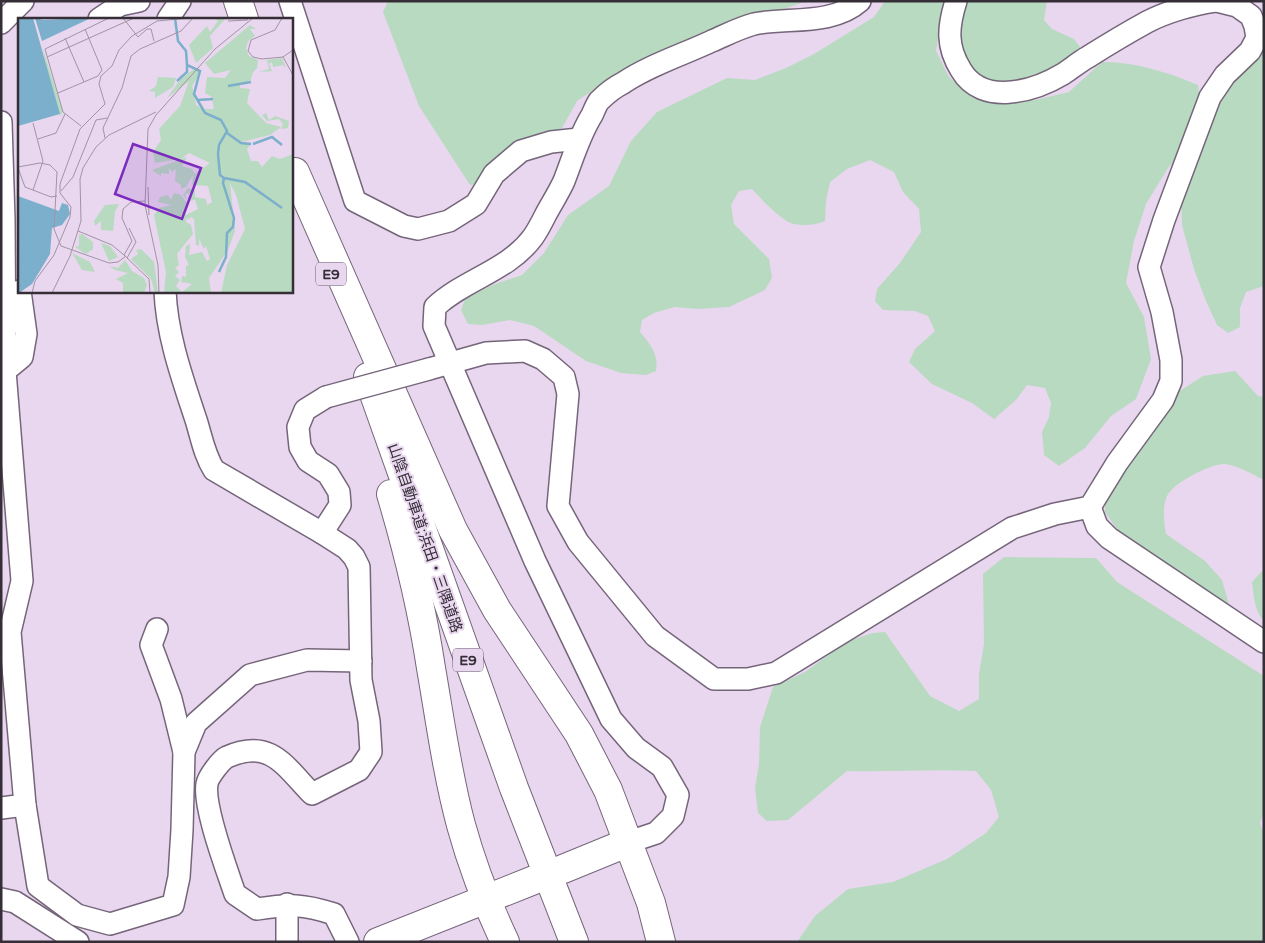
<svg xmlns="http://www.w3.org/2000/svg" width="1265" height="943" font-family="'Varela Round','Noto Sans JP',sans-serif">
<style>
.green{fill:#b8dac0}
.lines{fill:none;stroke-linecap:round;stroke-linejoin:round}
.minor-casing{stroke:#75657a;stroke-width:24}
.major-casing{stroke:#75657a;stroke-width:30}
.highway-casing{stroke:#75657a;stroke-width:30}
.minor{stroke:#fff;stroke-width:21}
.major{stroke:#fff;stroke-width:28}
.highway{stroke:#fff;stroke-width:28}
.minor-bridge-casing{stroke:#75657a;stroke-width:24;stroke-linecap:butt}
.minor-bridge{stroke:#fff;stroke-width:21}
.labels{text-anchor:middle;dominant-baseline:central;stroke-width:4;stroke-linejoin:round;paint-order:stroke}
.shield{fill:#e9d7ef;stroke:#6b616e;stroke-width:1}
.shield-label{font-size:14px;font-weight:bold;fill:#352e37}
.street-label{font-size:15px;fill:#352e37;stroke:#e9d7ef}
.inset-river{fill:none;stroke:#7cafcb;stroke-width:2.5}
.inset-road{fill:none;stroke:#a193a5;stroke-width:1}
.view{fill:#7b2cbf;fill-opacity:0.15;stroke:#7b2cbf;stroke-width:2.5}
.inset-edge{fill:none;stroke:#352e37;stroke-width:2.5}
</style>
<rect width="100%" height="100%" fill="#e9d7ef"/>
<g class="green">
<path d="M 388,1 L 807,1 L 683,43 L 619,73 L 577,101 L 562,128 L 491,168 L 483,183 L 470,185 L 419,106 L 383,12 Z"/>
<path d="M 885,1 L 948,1 L 942,15 L 936,51 L 949,77 L 970,95 L 1000,102 L 1035,100 L 1069,92 L 1102,62 C 1132,61 1171,73 1198,85 L 1200,100 L 1182,153 L 1168,168 L 1146,204 L 1134,241 L 1126,283 L 1144,317 L 1151,359 L 1136,399 L 1111,416 L 1085,448 L 1059,466 L 1044,455 L 1042,432 L 1049,417 L 1051,403 L 1045,388 L 1027,385 L 1017,399 L 994,419 L 972,403 L 932,384 L 909,362 L 915,349 L 935,331 L 928,316 L 915,311 L 883,310 L 875,301 L 877,289 L 900,263 L 921,232 L 919,209 L 903,192 L 894,172 L 870,160 L 847,169 L 830,182 L 826,201 L 825,221 C 816,225 804,226 794,224 C 783,222 760,198 752,189 L 739,191 L 731,205 L 734,224 L 769,259 L 772,278 L 765,290 L 729,307 L 698,309 L 675,307 L 654,313 L 642,320 L 640,332 C 650,344 659,354 656,371 L 646,375 L 621,373 L 586,361 L 534,326 L 510,320 L 482,325 L 468,324 L 461,310 L 465,299 L 492,285 L 522,275 L 544,253 L 568,215 L 609,186 L 631,141 L 657,112 L 727,78 L 755,80 L 786,68 L 814,54 L 874,17 Z"/>
<path d="M 963,1 L 1047,1 L 1044,20 L 1052,29 L 1074,39 L 1080,47 L 1079,56 L 1018,88 L 982,82 L 958,54 Z"/>
<path d="M 1264,41 L 1264,286 L 1246,292 L 1240,308 L 1240,327 L 1228,333 L 1217,325 L 1206,301 L 1194,269 L 1182,225 L 1181,189 L 1215,102 Z"/>
<path d="M 1235,371 L 1258,396 L 1264,397 L 1264,480 C 1252,474 1237,465 1224,464 C 1210,464 1173,483 1167,496 C 1162,507 1164,523 1166,534 L 1205,561 L 1222,580 L 1230,608 L 1129,546 L 1105,512 L 1105,489 L 1172,396 L 1203,376 Z"/>
<path d="M 1004,557 L 1096,558 L 1117,582 L 1264,676 L 1264,813 L 1260,823 L 1264,834 L 1264,942 L 797,942 L 815,916 L 848,889 L 893,882 L 947,859 L 986,833 L 999,817 L 991,790 L 976,771 C 933,769 890,772 847,771 L 788,820 L 767,821 L 758,813 L 755,788 L 759,764 L 760,727 L 773,687 L 805,672 L 848,641 L 873,633 L 885,632 L 930,696 L 959,711 L 979,699 L 979,674 L 984,644 L 983,574 Z"/>
<path d="M 1264,569 L 1264,621 C 1254,611 1254,595 1252,582 Z"/>
</g>
<g class="lines">
<g class="minor-casing">
<g id="minor">
<path d="M 290,1 L 355,201 L 404,226 L 418,229 L 449,221 L 476,204 L 494,174 L 521,151 L 551,142 L 579,139"/>
<path d="M 956,1 C 948,27 946,46 961,70 C 982,106 1033,92 1063,74 C 1071,69 1079,62 1088,57 C 1107,45 1127,33 1147,22 C 1166,12 1194,4 1215,1"/>
<path d="M 99,19 L 120,5 L 139,1"/>
<path d="M 168,19 L 180,1"/>
<path d="M 1,23 L 23,1"/>
<path d="M 1,122 L 4,220 L 5,371 L 22,581 L 10,632 L 25,805 L 1,808"/>
<path d="M 165,291 C 167,337 183,380 197,423 C 202,440 205,456 214,470 L 322,533 L 347,549 L 354,557 L 359,567 L 361,680 L 369,721 L 371,752 L 359,770 L 312,794 C 284,765 270,738 227,757 C 221,760 208,777 207,784 C 203,807 227,870 235,894 L 257,909 C 290,904 303,904 334,914 L 348,942"/>
<path d="M 429,369 L 486,353 L 525,351 L 543,359 L 564,377 L 568,394 L 558,506 L 578,542 L 655,636 L 714,679 L 748,679 L 776,673 L 1012,528 L 1055,514 L 1090,507 L 1117,463 L 1163,400 L 1171,381 L 1171,360 L 1162,312 L 1149,267 L 1164,220 L 1210,97 L 1225,75 L 1250,51 L 1257,38 L 1255,26 L 1251,16 L 1237,6 L 1217,1"/>
<path d="M 5,371 L 22,357 L 26,334 L 20,291"/>
<path d="M 1090,507 L 1097,526 L 1109,538 L 1264,642"/>
<path d="M 322,533 L 340,505 L 339,492 L 328,474 L 308,461 L 300,447 L 298,427 L 305,410 L 326,397"/>
<path d="M 157,629 L 151,645 L 171,699 L 184,752"/>
<path d="M 25,805 L 38,886 L 77,915 L 110,924 L 173,905 L 179,877 L 182,830 L 184,752 L 196,723 L 250,675 L 307,660 L 361,661"/>
<path d="M 629,842 L 656,833 L 673,816 L 678,795 L 662,767 L 636,748 L 611,719 L 535,561 L 434,326 L 435,307 C 465,279 508,271 533,237 C 538,230 542,222 546,214 C 552,203 559,192 564,181 C 573,158 579,136 592,115 C 594,111 596,105 599,101 C 605,95 615,87 623,83 C 650,65 682,55 712,41 C 726,35 739,28 754,24 C 787,17 832,26 860,1"/>
<path d="M 1,899 L 15,902 L 78,942"/>
<path d="M 287,904 L 287,942"/>
</g>
</g>
<g class="major-casing">
<g id="major">
<path d="M 563,869 L 629,842"/>
<path d="M 378,942 L 534,880"/>
</g>
</g>
<g class="highway-casing">
<g id="highway">
<path d="M 238,1 L 244,19"/>
<path d="M 295,172 L 453,530 L 497,610 L 579,734 L 608,790 L 651,903 L 661,942"/>
<path d="M 368,377 L 514,788 L 574,942"/>
<path d="M 391,494 C 408,551 422,609 431,668 C 440,720 447,773 461,825 C 472,865 487,904 505,942"/>
</g>
</g>
<use href="#minor" class="minor"/>
<use href="#major" class="major"/>
<use href="#highway" class="highway"/>
<g class="minor-bridge-casing">
<path id="minor-bridge" d="M 326,397 L 429,369"/>
</g>
<use href="#minor-bridge" class="minor-bridge"/>
</g>
<g class="labels">
<g class="shield">
<rect x="316" y="262.5" width="30" height="23" rx="4"/>
<rect x="453" y="648.5" width="30" height="23" rx="4"/>
</g>
<g class="shield-label">
<text x="331" y="274">E9</text>
<text x="468" y="660">E9</text>
</g>
<g class="street-label">
<text transform="translate(425 538) rotate(71)">山陰自動車道;浜田・三隅道路</text>
</g>
</g>
<g transform="translate(18 18)">
<rect width="275" height="275" fill="#e9d7ef"/>
<path d="M 195,0 L 221,0 L 207,1 L 192,18 L 195,30 L 178,45 L 171,27 L 189,8 L 192,14 L 200,3 ZM 232,7 L 238,11 L 232,11 L 237,18 L 230,23 L 228,30 L 231,38 L 240,42 L 239,50 L 235,54 L 232,64 L 222,65 L 222,70 L 232,71 L 229,85 L 248,105 L 263,109 L 252,117 L 223,124 L 233,126 L 229,131 L 233,143 L 240,143 L 244,149 L 254,138 L 262,141 L 275,136 L 275,275 L 203,275 L 209,247 L 227,211 L 218,177 L 212,165 L 217,213 L 210,232 L 191,260 L 193,275 L 146,275 L 148,254 L 136,197 L 141,190 L 153,187 L 140,184 L 142,179 L 150,177 L 153,182 L 156,175 L 163,177 L 170,187 L 166,194 L 168,197 L 180,191 L 177,182 L 170,183 L 172,175 L 167,176 L 169,182 L 165,177 L 170,170 L 177,172 L 177,179 L 188,181 L 189,187 L 194,184 L 190,168 L 174,167 L 175,157 L 168,169 L 163,171 L 163,167 L 157,163 L 158,151 L 154,154 L 151,150 L 151,156 L 143,155 L 143,158 L 134,152 L 169,139 L 164,148 L 174,151 L 177,156 L 192,145 L 171,135 L 163,141 L 137,145 L 135,134 L 143,122 L 141,111 L 162,88 L 171,63 L 149,80 L 162,62 L 177,50 L 182,55 L 174,68 L 178,87 L 185,91 L 196,91 L 194,79 L 187,75 L 189,59 L 207,60 L 213,52 L 196,56 L 187,45 ZM 169,199 L 170,202 L 173,199 L 176,201 L 178,227 L 181,228 L 181,221 L 186,231 L 188,228 L 192,241 L 189,243 L 184,234 L 171,237 L 172,226 L 168,228 L 167,239 L 171,247 L 168,248 L 168,259 L 164,258 L 163,264 L 174,266 L 164,274 L 158,268 L 162,262 L 157,258 L 161,254 L 157,250 L 161,247 L 159,236 L 175,216 L 173,207 L 168,204 ZM 24,28 L 45,94 L 42,98 L 29,53 ZM 264,40 L 268,50 L 265,47 L 255,49 L 254,44 L 251,46 L 254,53 L 241,54 L 251,51 L 249,42 ZM 140,59 L 158,60 L 155,69 L 137,80 L 137,74 L 131,73 L 138,68 ZM 248,95 L 251,102 L 257,98 L 271,103 L 270,110 L 263,111 L 265,106 L 261,101 L 249,103 L 244,97 ZM 101,186 L 97,194 L 95,213 L 83,212 L 83,203 L 77,208 L 76,203 L 87,187 ZM 64,216 L 75,224 L 75,231 L 68,236 L 57,229 L 61,228 L 61,217 ZM 83,225 L 92,228 L 100,239 L 91,243 ZM 123,231 L 136,244 L 140,275 L 137,275 L 133,261 L 113,241 L 120,236 L 118,232 ZM 54,235 L 72,244 L 77,254 L 64,252 ZM 107,242 L 114,253 L 126,260 L 129,267 L 126,275 L 105,275 L 105,265 L 98,261 L 110,255 L 97,252 L 91,248 L 100,250 Z" fill="#b8dac0" fill-rule="evenodd"/>
<path d="M 0,0 L 15,0 L 42,96 L 0,108 ZM 17,0 L 25,2 L 73,0 L 24,23 ZM 0,178 L 41,193 L 44,185 L 50,187 L 52,196 L 44,207 L 34,210 L 32,236 L 14,266 L 1,275 Z" fill="#7cafcb"/>
<path class="inset-river" d="M 157,0 L 160,23 L 168,33 L 169,47 L 182,53 L 176,76 L 187,95 L 203,102 L 209,113 L 201,127 L 200,136 L 202,157 L 206,160 L 205,165 L 216,200 L 215,209 L 209,215 L 208,239 L 201,254M 159,63 L 169,54 L 169,47M 210,68 L 233,64M 180,82 L 195,81M 209,115 L 223,125 L 233,126M 235,126 L 254,119 L 264,127M 206,160 L 227,164 L 264,190"/>
<path class="inset-road" d="M 105,0 L 120,19 L 129,11 L 133,11 L 136,23M 264,0 L 257,12 L 233,22 L 230,33 L 235,39 L 244,41 L 265,39 L 275,32M 210,3 L 230,2M 47,20 L 66,64M 29,39 L 116,0M 265,39 L 275,57M 40,75 L 80,58 L 84,52 L 67,11M 15,105 L 25,143 L 15,172M 63,108 L 45,94 L 27,31 L 91,0M 87,120 L 85,110 L 104,70 L 113,38 L 122,31 L 163,13 L 175,0M 20,121 L 38,115 L 47,96M 0,149 L 22,145 L 32,147 L 39,154 L 36,211 L 43,228 L 91,245 L 100,244 L 108,238M 0,150 L 7,169 L 33,179 L 39,178M 130,169 L 131,197M 43,173 L 55,159 L 78,102 L 89,100M 60,213 L 94,227 L 106,237 L 131,261 L 132,275M 106,237 L 114,223 L 104,200 L 105,191 L 113,184 L 127,183M 109,240 L 118,224 L 111,210M 14,275 L 17,263 L 36,237 L 52,199 L 53,189 L 42,175 L 42,166 L 62,111 L 87,86 L 81,66 L 83,58 L 94,48 L 101,32 L 114,18 L 139,3 L 172,0M 34,275 L 52,238 L 63,203 L 62,161 L 65,150 L 78,129 L 91,117 L 138,94M 141,275 L 140,247 L 127,187 L 130,111 L 138,97 L 197,31 L 235,0"/>
<path class="view" d="M 115,126 L 183,150 L 164,201 L 97,176 Z"/>
<rect width="275" height="275" class="inset-edge"/>
</g>
<rect width="1265" height="943" fill="none" stroke="#352e37" stroke-width="5"/>
</svg>
